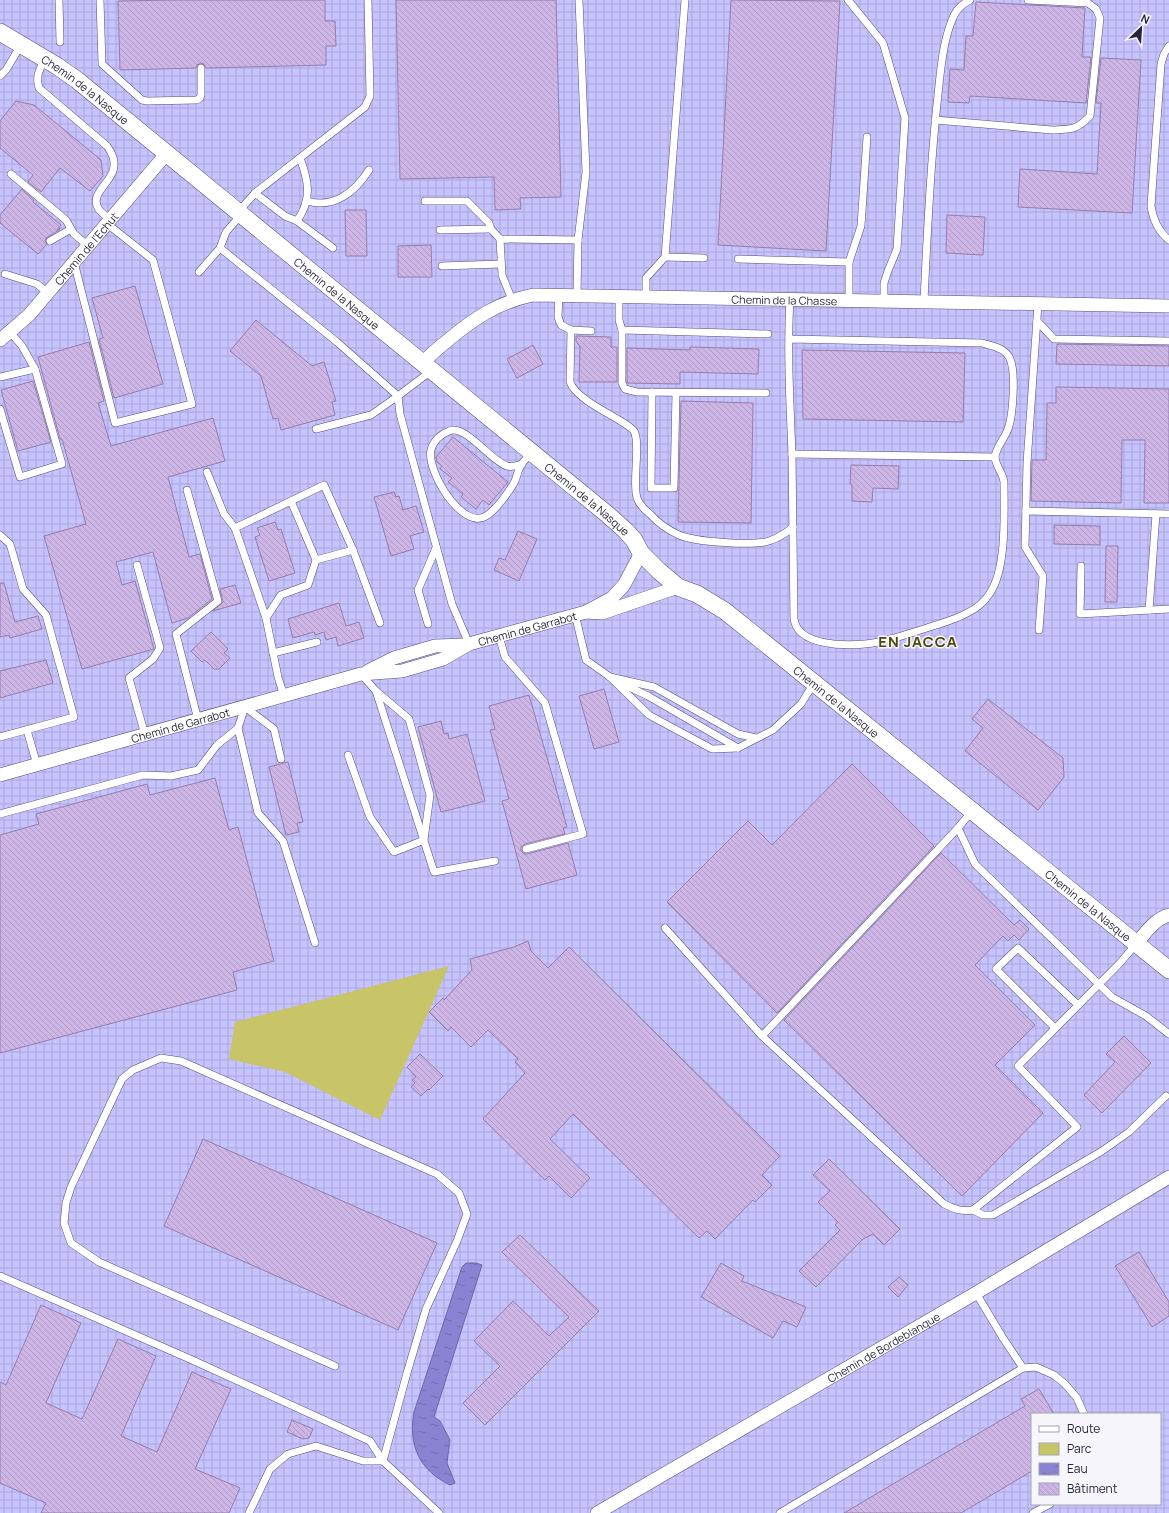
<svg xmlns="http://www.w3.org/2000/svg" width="1169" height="1513" font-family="Manrope,sans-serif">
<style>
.industrial{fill:url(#industrial-grid);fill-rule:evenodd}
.green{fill:#c8c468}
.water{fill:url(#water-ripples);stroke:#6c67a5}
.building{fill:url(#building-back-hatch);stroke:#947dab}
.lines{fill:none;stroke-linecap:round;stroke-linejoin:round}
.service-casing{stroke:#54507d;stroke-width:8}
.minor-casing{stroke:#54507d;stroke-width:14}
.tertiary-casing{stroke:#54507d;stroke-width:18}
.service{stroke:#fff;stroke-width:7}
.minor{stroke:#fff;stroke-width:13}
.tertiary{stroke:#fff;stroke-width:17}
.labels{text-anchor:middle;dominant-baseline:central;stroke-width:3;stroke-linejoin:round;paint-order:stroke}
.street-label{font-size:11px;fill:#272639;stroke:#f7f6fc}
.district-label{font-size:15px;font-weight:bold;letter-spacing:1px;fill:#4c4908;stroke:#f7f6fc}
</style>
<defs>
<pattern id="industrial-grid" width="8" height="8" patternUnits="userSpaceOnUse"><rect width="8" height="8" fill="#c6c3fe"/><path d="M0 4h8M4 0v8" fill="none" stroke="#aaa7da"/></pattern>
<pattern id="water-ripples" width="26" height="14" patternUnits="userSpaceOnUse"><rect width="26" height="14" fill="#8a83d3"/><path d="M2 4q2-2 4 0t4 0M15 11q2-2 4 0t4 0" fill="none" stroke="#716bac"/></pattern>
<pattern id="building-back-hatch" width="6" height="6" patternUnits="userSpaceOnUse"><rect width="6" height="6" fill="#cdb6e6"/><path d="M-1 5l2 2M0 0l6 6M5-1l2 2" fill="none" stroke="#b09cc6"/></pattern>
</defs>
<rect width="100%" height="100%" fill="#d3d1fb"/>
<path class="industrial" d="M 0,0 L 1169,0 L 1169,1513 L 0,1513 ZM 1032,1414 L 1160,1414 L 1160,1504 L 1032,1504 Z"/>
<path class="green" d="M 449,966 L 380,1120 L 285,1072 L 229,1059 L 235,1022 Z"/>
<path class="water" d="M 466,1263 L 476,1263 L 482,1265 L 434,1417 L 440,1421 L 450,1440 L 447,1463 L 455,1483 L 450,1485 C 419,1470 408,1445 414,1412 L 462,1267 Z"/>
<g class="building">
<path d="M 176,0 L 325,0 L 325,21 L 335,21 L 336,46 L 326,46 L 326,65 L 206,68 L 204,64 L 201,63 L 197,65 L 196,68 L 120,70 L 118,1 Z"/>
<path d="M 396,0 L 556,0 L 561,197 L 520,198 L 521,209 L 495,210 L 494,177 L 400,179 Z"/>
<path d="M 731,0 L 840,1 L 826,251 L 718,245 Z"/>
<path d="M 976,2 L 1085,8 L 1082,57 L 1091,57 L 1086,103 L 970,96 L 969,103 L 948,102 L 950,69 L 964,70 L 966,36 L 973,36 Z"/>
<path d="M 1101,58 L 1141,60 L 1132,213 L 1018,207 L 1020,169 L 1097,174 L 1101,103 L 1096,103 Z"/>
<path d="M 16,101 L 34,105 L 101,160 L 103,176 L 90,191 L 60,168 L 41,192 L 28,182 L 33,175 L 0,148 L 0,121 Z"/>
<path d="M 22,189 L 34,200 L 33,202 L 61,225 L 57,230 L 60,228 L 59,230 L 46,238 L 45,241 L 47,244 L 38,254 L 0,223 L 0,215 Z"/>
<path d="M 345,210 L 366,210 L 367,256 L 346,256 Z"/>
<path d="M 947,215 L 985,217 L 983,255 L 946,253 Z"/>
<path d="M 431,245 L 432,277 L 398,277 L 398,246 Z"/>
<path d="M 135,286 L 163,384 L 114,398 L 99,339 L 103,338 L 92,298 Z"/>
<path d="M 256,320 L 312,366 L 324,362 L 336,401 L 332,402 L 335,415 L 281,430 L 278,418 L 273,419 L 261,376 L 230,351 Z"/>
<path d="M 576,336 L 611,337 L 611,347 L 617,347 L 617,382 L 579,382 L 580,347 L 576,341 Z"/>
<path d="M 89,342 L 104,401 L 98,403 L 111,446 L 213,418 L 225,461 L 168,477 L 189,557 L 200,554 L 212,599 L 188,618 L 172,623 L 153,552 L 116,562 L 122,585 L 135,581 L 154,649 L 82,669 L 44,536 L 86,524 L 62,439 L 60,439 L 38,357 Z"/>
<path d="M 1057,344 L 1169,346 L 1169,366 L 1056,364 Z"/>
<path d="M 533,345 L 543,364 L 517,378 L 507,359 Z"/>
<path d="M 690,347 L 759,349 L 758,374 L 680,372 L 680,384 L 627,383 L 627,348 L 690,350 Z"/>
<path d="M 802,350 L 965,353 L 963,422 L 803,419 Z"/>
<path d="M 33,381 L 51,442 L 18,451 L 1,390 Z"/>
<path d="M 1056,387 L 1169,389 L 1169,503 L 1144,503 L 1145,440 L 1122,440 L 1121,503 L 1031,501 L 1032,460 L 1046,460 L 1047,403 L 1056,403 Z"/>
<path d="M 681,401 L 753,403 L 751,523 L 678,522 Z"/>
<path d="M 453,437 L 508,482 L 489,505 L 483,500 L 476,509 L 461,497 L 463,494 L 448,482 L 452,478 L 440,469 L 442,466 L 437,462 L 436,457 Z"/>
<path d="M 851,465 L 899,466 L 898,489 L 873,488 L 872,502 L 852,501 L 852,484 L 850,484 Z"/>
<path d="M 394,492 L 396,497 L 399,496 L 403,510 L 416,506 L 424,532 L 410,536 L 414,549 L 391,556 L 374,497 Z"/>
<path d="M 275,522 L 278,530 L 281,529 L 295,573 L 269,581 L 255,537 L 260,535 L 257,528 Z"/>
<path d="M 1054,525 L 1100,526 L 1100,545 L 1054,544 Z"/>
<path d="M 518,531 L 537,539 L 519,581 L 494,570 L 499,558 L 505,560 Z"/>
<path d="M 1106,546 L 1118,546 L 1117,602 L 1105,602 Z"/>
<path d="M 0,583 L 4,583 L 15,622 L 38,616 L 42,629 L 10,638 L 9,635 L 0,637 Z"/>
<path d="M 235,585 L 241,603 L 213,611 L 223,602 L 220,589 Z"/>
<path d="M 339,603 L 346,626 L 359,622 L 364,638 L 338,646 L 336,637 L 326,640 L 324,632 L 315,635 L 314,632 L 293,638 L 288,619 Z"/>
<path d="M 211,632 L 228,649 L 224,653 L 230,658 L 219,669 L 214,669 L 205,660 L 202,662 L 191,651 Z"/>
<path d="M 46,660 L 53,683 L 0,698 L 0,671 Z"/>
<path d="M 604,689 L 619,742 L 594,749 L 579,696 Z"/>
<path d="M 529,695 L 567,827 L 563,828 L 565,834 L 525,844 L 521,847 L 521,851 L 524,854 L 527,854 L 568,843 L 577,875 L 526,889 L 502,801 L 509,799 L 490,730 L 495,729 L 489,706 Z"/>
<path d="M 988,699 L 1063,758 L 1064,777 L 1038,810 L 965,751 L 983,728 L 972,719 Z"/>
<path d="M 441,721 L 444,734 L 448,733 L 449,739 L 467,734 L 485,801 L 441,812 L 418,727 Z"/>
<path d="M 288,762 L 303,822 L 297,823 L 299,832 L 286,835 L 269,767 Z"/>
<path d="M 852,764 L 934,846 L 777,1013 L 667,902 L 748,821 L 772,845 Z"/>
<path d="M 215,778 L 229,830 L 238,827 L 274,961 L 233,972 L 237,990 L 0,1053 L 0,835 L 39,824 L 36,814 L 147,784 L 150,795 Z"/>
<path d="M 941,853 L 1014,925 L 1020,920 L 1029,929 L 1019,940 L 1014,935 L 1008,941 L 1003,936 L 975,965 L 1035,1025 L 995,1065 L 1043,1113 L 962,1196 L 784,1020 Z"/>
<path d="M 528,941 L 531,951 L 548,968 L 569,947 L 780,1156 L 762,1175 L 772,1185 L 755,1202 L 753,1200 L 715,1239 L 707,1231 L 699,1238 L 573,1114 L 550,1139 L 590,1178 L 571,1198 L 549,1176 L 545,1180 L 483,1119 L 525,1073 L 515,1062 L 518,1059 L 488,1030 L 471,1047 L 451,1027 L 448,1031 L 429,1012 L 443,998 L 444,1000 L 472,970 L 470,959 L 514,947 Z"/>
<path d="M 1124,1036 L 1151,1063 L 1102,1113 L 1084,1095 L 1115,1062 L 1106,1054 Z"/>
<path d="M 420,1054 L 443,1076 L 429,1090 L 428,1089 L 421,1096 L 411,1087 L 415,1083 L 412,1080 L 416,1077 L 407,1067 Z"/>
<path d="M 203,1139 L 437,1243 L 398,1330 L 164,1226 Z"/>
<path d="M 829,1159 L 900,1229 L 884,1245 L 873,1234 L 863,1239 L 816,1287 L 799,1271 L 840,1230 L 835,1225 L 838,1222 L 818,1202 L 830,1191 L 813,1175 Z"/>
<path d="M 520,1235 L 599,1311 L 485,1425 L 463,1403 L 500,1366 L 474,1341 L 513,1301 L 549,1336 L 569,1317 L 502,1252 Z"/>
<path d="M 1139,1252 L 1169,1302 L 1169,1316 L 1152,1327 L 1115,1266 Z"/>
<path d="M 721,1263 L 744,1276 L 742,1281 L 806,1307 L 797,1327 L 783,1321 L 773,1338 L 701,1297 Z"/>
<path d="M 899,1277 L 908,1285 L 898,1297 L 888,1287 Z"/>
<path d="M 41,1305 L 81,1323 L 46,1403 L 82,1419 L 118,1339 L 156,1356 L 121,1436 L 157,1452 L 192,1372 L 231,1389 L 195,1469 L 240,1488 L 229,1513 L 41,1513 L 46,1503 L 0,1483 L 0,1382 L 6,1385 Z"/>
<path d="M 1039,1389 L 1054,1414 L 1032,1414 L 1032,1471 L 961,1513 L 844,1513 L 1025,1406 L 1021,1399 Z"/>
<path d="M 292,1420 L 313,1429 L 309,1438 L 303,1439 L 287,1432 Z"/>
</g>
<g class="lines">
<g class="service-casing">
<g id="service">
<path d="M 59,0 L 60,42"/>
<path d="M 100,0 L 102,64 L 142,100 L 147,101 L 197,100 L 200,98 L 201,95 L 201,68"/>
<path d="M 848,0 L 883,43 L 905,118 L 897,249 L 888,271 L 884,283 L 884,300"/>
<path d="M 1169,46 L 1164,54 L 1161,64 L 1151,206 C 1153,220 1158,231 1169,240"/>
<path d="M 45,59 C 40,69 35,76 39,88 L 107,146 C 130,177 90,186 97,206 C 99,212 105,215 110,219"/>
<path d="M 0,76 L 6,70 L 21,45"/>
<path d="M 935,120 L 1052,130 C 1072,129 1075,131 1090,116 L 1100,18 L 1096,9 L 1088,3 L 1028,0"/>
<path d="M 11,174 L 66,220 L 74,234 L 87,245"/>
<path d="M 255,193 L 365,107 L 370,96 L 368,0"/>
<path d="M 307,201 C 334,209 355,192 369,170"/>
<path d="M 425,201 L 467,201 L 489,223 L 491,229 L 500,239"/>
<path d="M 238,212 L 255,193 L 285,216 L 297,221 L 333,248"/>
<path d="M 297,221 C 312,199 309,182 300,158"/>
<path d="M 440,230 L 491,229"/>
<path d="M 578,240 L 586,172 L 579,0"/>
<path d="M 50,241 L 71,229"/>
<path d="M 220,248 L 337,342 L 398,396 L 431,371"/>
<path d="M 665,257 L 704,258"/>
<path d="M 738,259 L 849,262"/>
<path d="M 74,262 L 115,423 L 192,404 L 153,260 L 106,223"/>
<path d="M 442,266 L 501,264"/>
<path d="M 199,272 L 220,248 L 226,232 L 241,215"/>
<path d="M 5,274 L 37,284 L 48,293"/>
<path d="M 559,295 L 558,317 L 561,325 L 571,330 L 591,331"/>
<path d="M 619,296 L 619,320 L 622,330 L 768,334"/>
<path d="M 646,296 L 646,278 L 665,257 L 685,0"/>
<path d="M 512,300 L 502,275 L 500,239 L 578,240 L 577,295"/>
<path d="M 849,300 L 849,262 L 861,226 L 867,137"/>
<path d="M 924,301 C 927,235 930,169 937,104 C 940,77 942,44 952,20 C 955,11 962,4 970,0"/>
<path d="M 1038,304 L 1027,463 L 1025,547 L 1043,576 L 1039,630"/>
<path d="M 1037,321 L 1054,339 L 1169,341"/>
<path d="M 571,330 L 570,382 C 575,397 606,412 619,420 C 624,423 631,427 634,431 C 641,443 632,482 637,498 C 639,504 645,510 650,514 C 658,523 668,530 679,535 C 695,542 753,546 769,541 C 778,538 786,533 793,527"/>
<path d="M 622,330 L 622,383 L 625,389 L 637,392 L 766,393"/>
<path d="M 789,339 L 982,343 C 992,346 1006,348 1010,359 C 1016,372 1013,416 1008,429 C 1005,438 996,447 995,457 C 995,465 1003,473 1004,482 C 1004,512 1007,568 990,593 C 985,601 976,609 967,613 C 955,620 941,623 927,628 C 907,634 887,642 865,644 C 844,646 798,646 794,619 C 793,564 793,509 792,455 C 790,403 787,351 790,299"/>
<path d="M 0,377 L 35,369 L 22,346 L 10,332"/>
<path d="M 652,392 L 651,488 L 674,488 L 676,393"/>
<path d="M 0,409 L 20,477 L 62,464 L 35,369"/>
<path d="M 316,429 L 371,415 L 398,396 L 400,414 L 452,604 L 469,644"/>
<path d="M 792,454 L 995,457"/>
<path d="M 522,464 C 517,466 512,467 507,466 C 491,461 464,423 449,431 C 441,434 433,441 431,450 C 426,470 462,531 486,516 C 496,510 509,492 515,481 C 517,476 518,469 522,464 C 524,460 529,456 532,453"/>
<path d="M 207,472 L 224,514 L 235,528"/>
<path d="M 187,490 L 218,601 L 176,634 L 198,720"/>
<path d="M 291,501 L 316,560"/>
<path d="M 1026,511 L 1169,514"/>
<path d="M 0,535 L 10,544 L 23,589 L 46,615 L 74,717 L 0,737"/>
<path d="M 137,565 L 160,648 L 153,659 L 129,678 L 145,735"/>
<path d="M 1081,566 L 1080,614 L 1169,609"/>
<path d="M 1149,610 L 1156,514"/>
<path d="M 575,614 L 586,660 L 610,677 L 649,715 L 712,749 L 738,748 L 773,730 L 801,704 L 814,683"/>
<path d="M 266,618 L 235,528 L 324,485 L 353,550"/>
<path d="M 428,624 L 418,590 L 436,548"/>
<path d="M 499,636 L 505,657 L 545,703 L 583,834 L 526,849"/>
<path d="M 273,653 L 317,642"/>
<path d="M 361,674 L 376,691 L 434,872 L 495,861"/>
<path d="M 610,677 L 654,687 L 738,734 L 756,738"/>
<path d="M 619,682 L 648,696 L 738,748"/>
<path d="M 284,696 L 278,677 L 266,618 L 281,595 L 308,585 L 316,560 L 353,550 L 380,623"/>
<path d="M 27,730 L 37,765"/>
<path d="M 348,755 L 370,817 L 394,852 L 424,840 L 430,795 L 409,719 L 376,691"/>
<path d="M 281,759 L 274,729 L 245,707 L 238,728 L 258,813 L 283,841 L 315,943"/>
<path d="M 972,811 L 958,828 L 762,1036 L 944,1204 C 954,1209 962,1212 973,1210 L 1077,1127 L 1018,1066 L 1119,964 L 1137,943"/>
<path d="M 0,814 L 143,775 L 171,776 L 198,770 L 217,745 L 238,728"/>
<path d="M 958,828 L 975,864 L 1112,997 L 1146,1016 L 1169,1034"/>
<path d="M 665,928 L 762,1036"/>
<path d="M 1055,1028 L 996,969 L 1018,948 L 1078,1005"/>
<path d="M 973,1210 L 983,1215 L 993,1215 L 1102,1151 L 1129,1132 L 1166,1096"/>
<path d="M 0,1276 L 190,1359 L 370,1441 L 383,1461 L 439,1513"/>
<path d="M 976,1293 L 1003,1338 L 1023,1368"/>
<path d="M 249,1513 L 270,1469 L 288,1454 L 316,1446 L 363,1461 L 383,1461 L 407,1373 L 426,1309 L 457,1241 L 467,1214 L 459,1193 L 437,1174 L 181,1061 L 161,1058 L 133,1070 L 122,1079 L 71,1187 L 66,1203 L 64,1223 L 71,1243 L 99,1262 L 335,1366"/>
<path d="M 780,1513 L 1023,1368 L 1036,1367 L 1054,1375 L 1065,1384 L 1077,1398 L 1084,1414"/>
<path d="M 1033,1513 L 1050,1504"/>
</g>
</g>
<g class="minor-casing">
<g id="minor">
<path id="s1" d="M 0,340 L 29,315 L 167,153"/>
<path id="s2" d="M 422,364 C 430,355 438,348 447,341 C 474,318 499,302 533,295 L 1169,306"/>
<path d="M 586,612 L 602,613 L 678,587"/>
<path d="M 368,671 L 394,658 L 435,646 L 466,645"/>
<path id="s3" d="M 0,775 L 361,674 L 402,671 L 443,659 L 469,644 L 586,612 L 612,598 L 624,585 L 641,553"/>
<path d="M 1137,943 C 1145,933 1156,918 1169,915"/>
<path id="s4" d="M 597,1513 L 976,1293 L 1169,1177"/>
</g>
</g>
<g class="tertiary-casing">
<g id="tertiary">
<path id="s5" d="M 0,32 L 57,66 L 77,80 L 607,514 L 626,531 L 634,540 L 641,553 L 659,571 L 678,587 L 697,594 L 725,611 L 1169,970"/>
</g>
</g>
<use href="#service" class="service"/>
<use href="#minor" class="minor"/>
<use href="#tertiary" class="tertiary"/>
</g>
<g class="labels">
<g class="street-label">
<text stroke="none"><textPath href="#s5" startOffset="103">Chemin de la Nasque</textPath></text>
<text stroke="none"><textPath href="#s1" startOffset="126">Chemin de l'Echut</textPath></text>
<text stroke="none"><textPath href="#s5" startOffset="427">Chemin de la Nasque</textPath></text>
<text stroke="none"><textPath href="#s2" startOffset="384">Chemin de la Chasse</textPath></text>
<text stroke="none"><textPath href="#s5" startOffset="751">Chemin de la Nasque</textPath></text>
<text stroke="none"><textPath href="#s3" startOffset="549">Chemin de Garrabot</textPath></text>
<text stroke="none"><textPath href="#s5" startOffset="1075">Chemin de la Nasque</textPath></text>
<text stroke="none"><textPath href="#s3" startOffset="187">Chemin de Garrabot</textPath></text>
<text stroke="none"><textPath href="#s5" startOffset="1399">Chemin de la Nasque</textPath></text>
<text stroke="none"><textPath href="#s4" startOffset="331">Chemin de Bordeblanque</textPath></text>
</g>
<g class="district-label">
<text x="918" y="641">EN JACCA</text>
</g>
</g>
<rect x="1031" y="1413" width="130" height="92" fill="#f7f6fc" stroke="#a4a3ae"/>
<rect x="1039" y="1426" width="20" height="6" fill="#ffffff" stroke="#a4a3ae"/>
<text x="1067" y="1433" font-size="12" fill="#272639">Route</text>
<rect x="1039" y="1443" width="20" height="12" fill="#c8c468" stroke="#a4a3ae"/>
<text x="1067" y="1453" font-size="12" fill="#272639">Parc</text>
<rect x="1039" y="1463" width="20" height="12" fill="url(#water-ripples)" stroke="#a4a3ae"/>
<text x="1067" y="1473" font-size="12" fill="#272639">Eau</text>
<rect x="1039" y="1483" width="20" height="12" fill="url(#building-back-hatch)" stroke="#a4a3ae"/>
<text x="1067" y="1493" font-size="12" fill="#272639">Bâtiment</text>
<g transform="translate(1141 28) rotate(25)" stroke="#f7f6fc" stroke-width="3" paint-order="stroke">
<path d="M0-3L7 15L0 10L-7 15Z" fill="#272639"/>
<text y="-6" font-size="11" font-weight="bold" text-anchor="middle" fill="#272639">N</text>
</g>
</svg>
